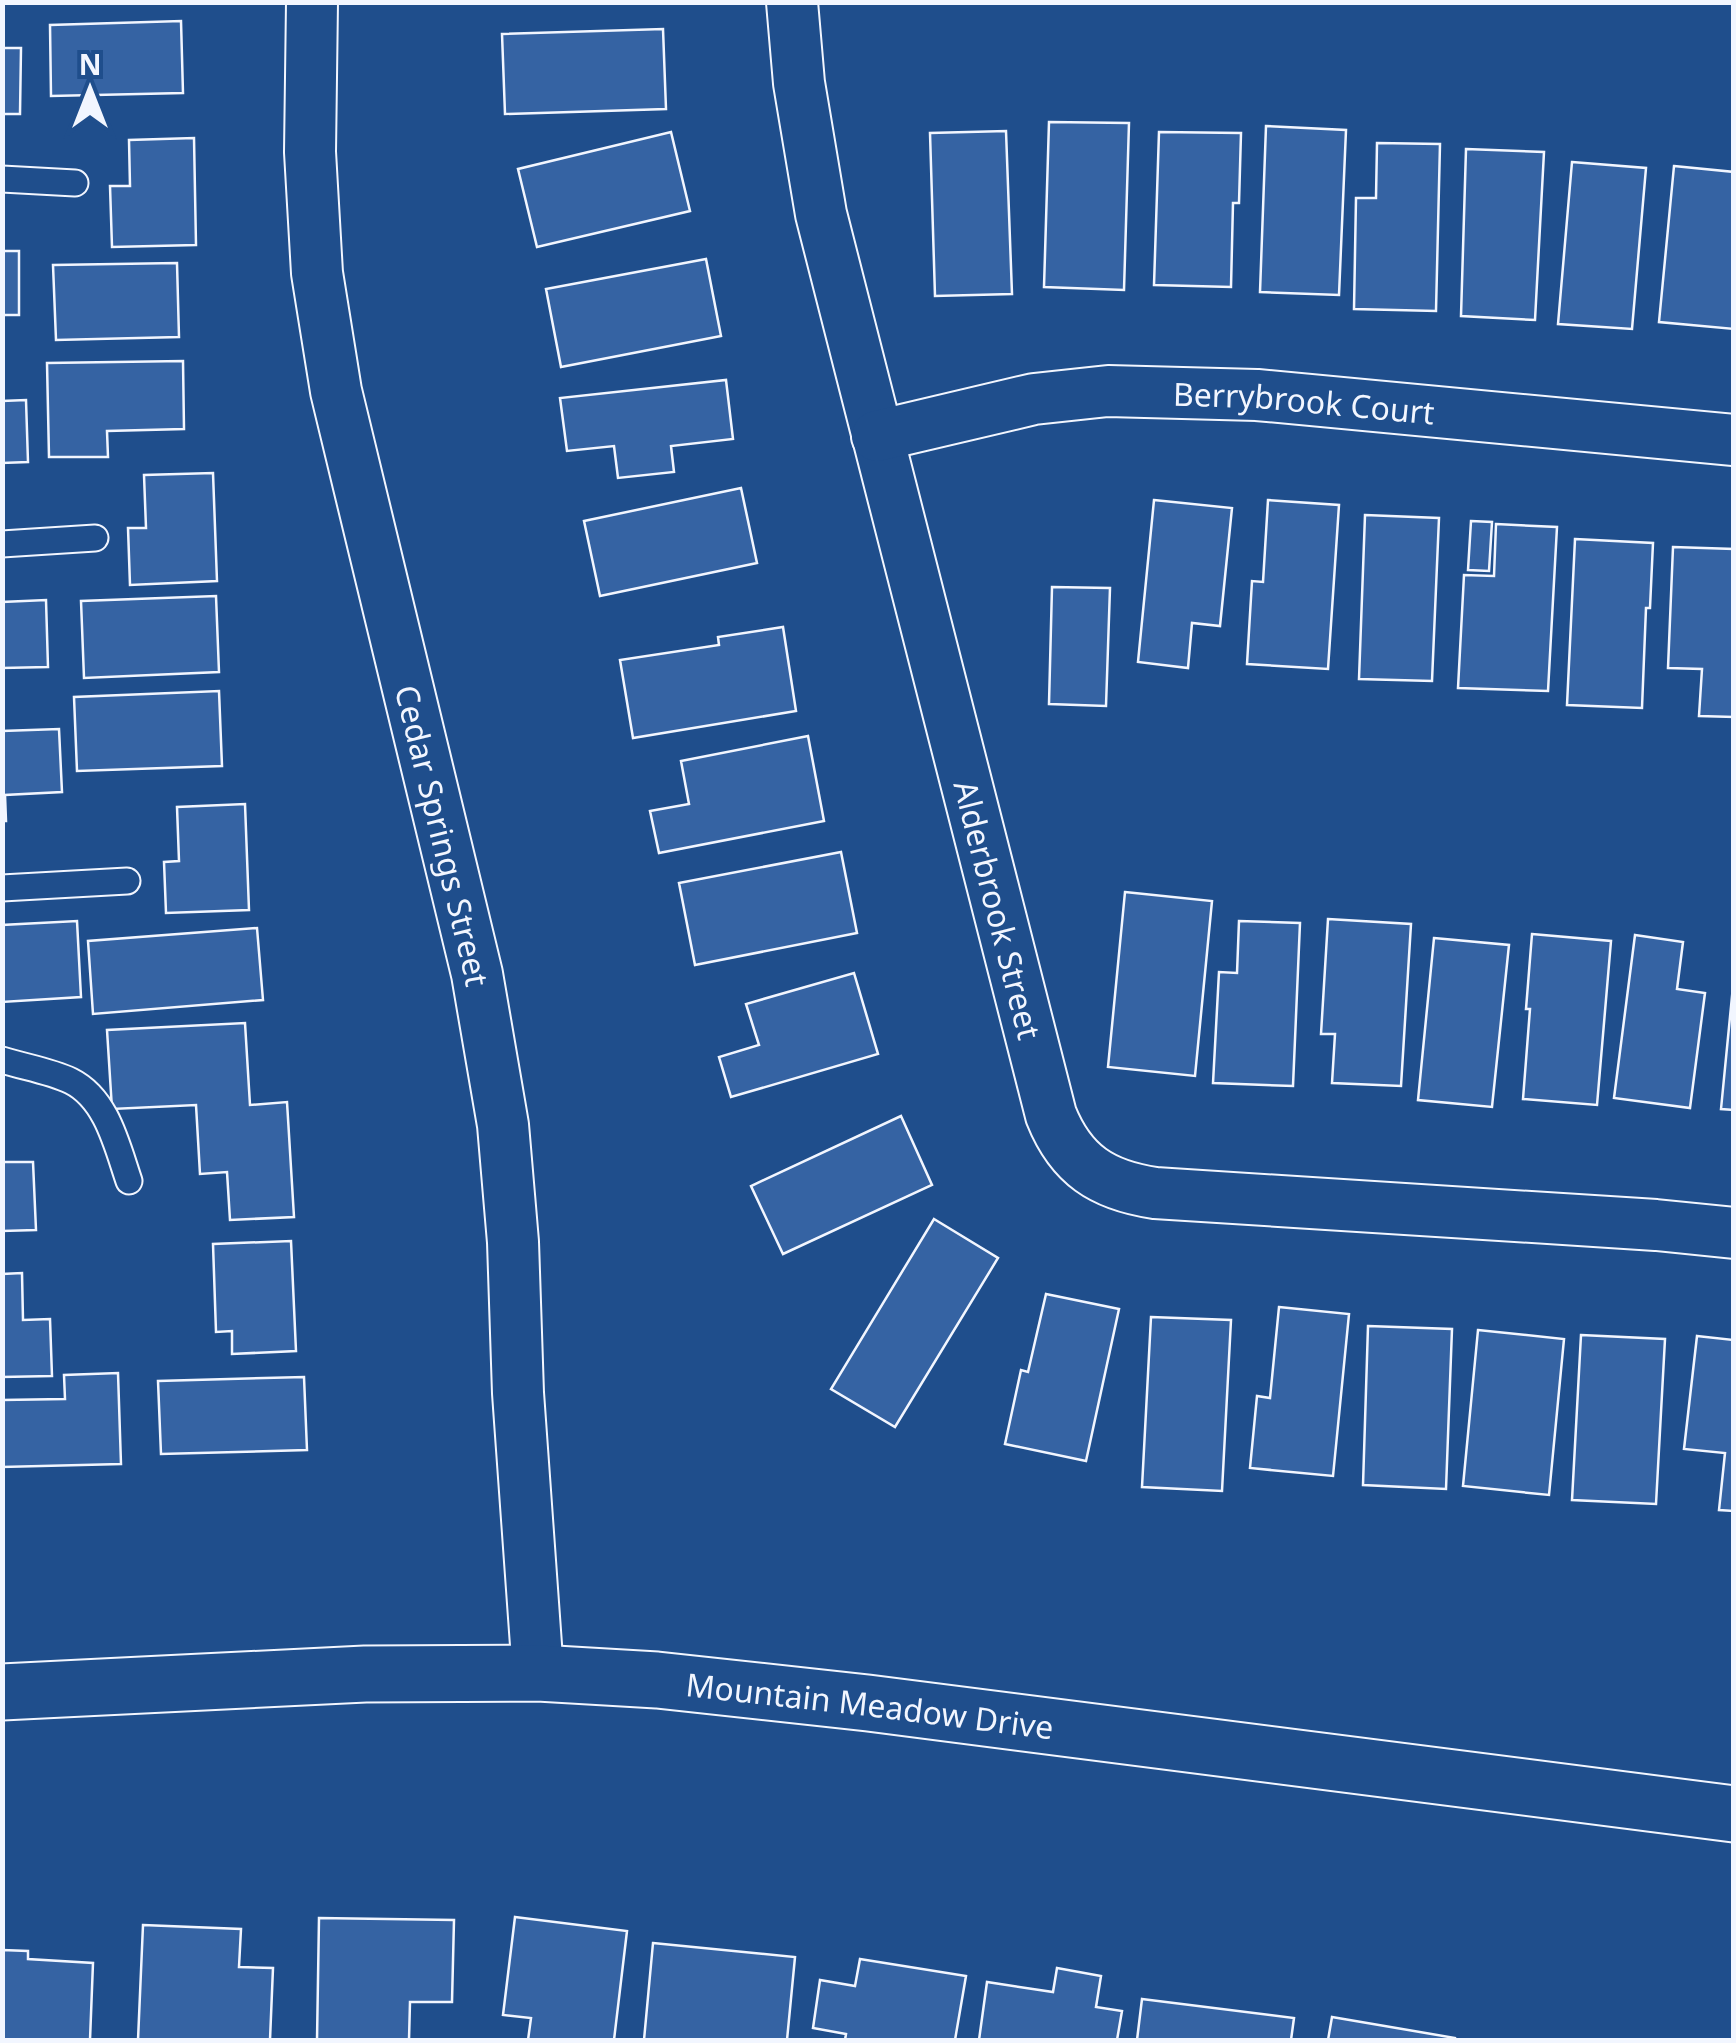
<svg xmlns="http://www.w3.org/2000/svg" width="1736" height="2043" font-family="'Noto Sans',sans-serif">
<style>
.building{fill:#3563a3;stroke:#f2f6ff;stroke-width:2.5}
.lines{fill:none;stroke-linecap:round;stroke-linejoin:round}
.lane-casing{stroke:#f2f6ff;stroke-width:29}
.street-casing{stroke:#f2f6ff;stroke-width:54}
.secondary-casing{stroke:#f2f6ff;stroke-width:59}
.lane{stroke:#1f4e8c;stroke-width:25}
.street{stroke:#1f4e8c;stroke-width:50}
.secondary{stroke:#1f4e8c;stroke-width:55}
.labels{text-anchor:middle;dominant-baseline:central;stroke-width:8;stroke-linejoin:round;paint-order:stroke}
.street-label{font-size:32px;fill:#f2f6ff;stroke:#1f4e8c}
</style>
<rect width="100%" height="100%" fill="#1f4e8c"/>
<g class="building">
<path d="M 181,21 L 183,93 L 51,96 L 50,25 Z"/>
<path d="M 663,29 L 666,109 L 505,114 L 502,34 Z"/>
<path d="M 2,48 L 21,48 L 20,114 L 2,114 Z"/>
<path d="M 1049,122 L 1129,123 L 1124,290 L 1044,287 Z"/>
<path d="M 1266,126 L 1346,130 L 1339,295 L 1260,292 Z"/>
<path d="M 1006,131 L 1012,294 L 935,296 L 930,133 Z"/>
<path d="M 671,132 L 690,211 L 537,247 L 518,169 Z"/>
<path d="M 1159,132 L 1241,133 L 1239,203 L 1233,203 L 1231,287 L 1154,285 Z"/>
<path d="M 194,138 L 196,245 L 112,247 L 110,186 L 130,186 L 129,140 Z"/>
<path d="M 1377,143 L 1440,144 L 1436,311 L 1354,309 L 1356,198 L 1376,198 Z"/>
<path d="M 1466,149 L 1544,152 L 1535,320 L 1461,316 Z"/>
<path d="M 1572,162 L 1646,168 L 1632,329 L 1558,324 Z"/>
<path d="M 1674,166 L 1734,172 L 1734,329 L 1659,322 Z"/>
<rect x="2" y="251" width="17" height="64"/>
<path d="M 706,259 L 721,336 L 561,367 L 546,289 Z"/>
<path d="M 177,263 L 179,337 L 56,340 L 53,265 Z"/>
<path d="M 183,361 L 184,429 L 107,431 L 108,457 L 49,457 L 47,363 Z"/>
<path d="M 726,380 L 733,439 L 671,446 L 674,472 L 618,478 L 614,446 L 567,451 L 560,398 Z"/>
<path d="M 26,400 L 28,462 L 2,463 L 2,401 Z"/>
<path d="M 213,473 L 217,581 L 130,585 L 128,528 L 146,528 L 144,475 Z"/>
<path d="M 741,488 L 757,563 L 600,596 L 584,521 Z"/>
<path d="M 1154,500 L 1232,508 L 1220,626 L 1192,623 L 1188,668 L 1138,662 Z"/>
<path d="M 1268,500 L 1339,505 L 1328,669 L 1247,664 L 1252,581 L 1263,582 Z"/>
<path d="M 1365,515 L 1439,518 L 1432,681 L 1359,679 Z"/>
<path d="M 1471,521 L 1492,522 L 1489,571 L 1468,570 Z"/>
<path d="M 1496,524 L 1557,527 L 1548,691 L 1458,688 L 1464,575 L 1494,576 Z"/>
<path d="M 1575,539 L 1653,543 L 1650,608 L 1646,608 L 1642,708 L 1567,705 Z"/>
<path d="M 1673,547 L 1734,549 L 1734,717 L 1699,716 L 1702,669 L 1668,668 Z"/>
<path d="M 1052,587 L 1110,588 L 1106,706 L 1049,704 Z"/>
<path d="M 216,596 L 219,672 L 84,678 L 81,601 Z"/>
<path d="M 46,600 L 48,667 L 2,668 L 2,602 Z"/>
<path d="M 783,627 L 796,711 L 633,738 L 620,660 L 719,645 L 718,637 Z"/>
<path d="M 219,691 L 222,766 L 77,771 L 74,697 Z"/>
<path d="M 59,729 L 62,792 L 5,795 L 6,821 L 2,821 L 2,731 Z"/>
<path d="M 808,736 L 824,821 L 659,853 L 650,811 L 689,804 L 681,761 Z"/>
<path d="M 245,804 L 249,910 L 166,913 L 164,862 L 179,861 L 177,807 Z"/>
<path d="M 841,852 L 857,933 L 695,965 L 679,883 Z"/>
<path d="M 1125,892 L 1212,901 L 1195,1076 L 1108,1067 Z"/>
<path d="M 1328,919 L 1411,924 L 1401,1086 L 1332,1083 L 1335,1034 L 1321,1034 Z"/>
<path d="M 77,921 L 81,997 L 2,1002 L 2,925 Z"/>
<path d="M 1239,921 L 1300,923 L 1293,1086 L 1213,1083 L 1219,972 L 1237,973 Z"/>
<path d="M 257,928 L 263,1000 L 93,1014 L 88,941 Z"/>
<path d="M 1532,934 L 1611,941 L 1597,1105 L 1523,1099 L 1530,1009 L 1526,1009 Z"/>
<path d="M 1635,935 L 1683,942 L 1677,989 L 1705,993 L 1690,1108 L 1614,1098 Z"/>
<path d="M 1434,938 L 1509,945 L 1492,1107 L 1418,1100 Z"/>
<path d="M 854,973 L 878,1054 L 731,1097 L 719,1057 L 759,1045 L 746,1004 Z"/>
<path d="M 1734,976 L 1734,1110 L 1721,1109 Z"/>
<path d="M 245,1023 L 250,1105 L 287,1102 L 294,1217 L 230,1220 L 227,1172 L 200,1174 L 196,1105 L 112,1109 L 107,1030 Z"/>
<path d="M 901,1116 L 932,1185 L 783,1254 L 751,1186 Z"/>
<path d="M 2,1162 L 33,1162 L 36,1230 L 2,1231 Z"/>
<path d="M 934,1219 L 998,1258 L 895,1427 L 831,1389 Z"/>
<path d="M 291,1241 L 296,1351 L 232,1354 L 232,1331 L 216,1332 L 213,1244 Z"/>
<path d="M 22,1273 L 23,1320 L 50,1319 L 52,1376 L 2,1377 L 2,1274 Z"/>
<path d="M 1046,1294 L 1119,1309 L 1086,1461 L 1005,1444 L 1021,1370 L 1028,1372 Z"/>
<path d="M 1279,1307 L 1349,1314 L 1333,1476 L 1250,1468 L 1257,1396 L 1270,1398 Z"/>
<path d="M 1151,1317 L 1231,1320 L 1222,1491 L 1142,1487 Z"/>
<path d="M 1368,1326 L 1452,1329 L 1446,1489 L 1363,1485 Z"/>
<path d="M 1478,1330 L 1564,1339 L 1549,1495 L 1463,1486 Z"/>
<path d="M 1581,1335 L 1665,1339 L 1656,1504 L 1572,1500 Z"/>
<path d="M 1697,1336 L 1734,1340 L 1734,1511 L 1719,1510 L 1725,1453 L 1684,1449 Z"/>
<path d="M 118,1373 L 121,1464 L 2,1467 L 2,1400 L 65,1399 L 64,1375 Z"/>
<path d="M 304,1377 L 307,1450 L 161,1454 L 158,1381 Z"/>
<path d="M 515,1917 L 627,1931 L 614,2040 L 528,2040 L 531,2018 L 503,2015 Z"/>
<path d="M 319,1918 L 454,1920 L 452,2002 L 410,2002 L 409,2040 L 317,2040 Z"/>
<path d="M 143,1925 L 241,1929 L 239,1967 L 273,1968 L 270,2040 L 138,2040 Z"/>
<path d="M 653,1943 L 795,1957 L 787,2040 L 644,2040 Z"/>
<path d="M 2,1950 L 28,1951 L 28,1959 L 93,1963 L 90,2040 L 2,2040 Z"/>
<path d="M 860,1959 L 966,1976 L 955,2040 L 845,2040 L 846,2034 L 813,2028 L 820,1980 L 855,1986 Z"/>
<path d="M 1057,1968 L 1101,1976 L 1096,2007 L 1122,2011 L 1117,2040 L 979,2040 L 987,1982 L 1053,1992 Z"/>
<path d="M 1142,1999 L 1294,2018 L 1291,2040 L 1137,2040 Z"/>
<path d="M 1332,2017 L 1455,2038 L 1455,2040 L 1328,2040 Z"/>
</g>
<g class="lines">
<g class="lane-casing">
<g id="lane">
<path d="M 2,179 L 75,183"/>
<path d="M 2,544 L 95,538"/>
<path d="M 2,888 L 127,881"/>
<path d="M 2,1060 C 24,1067 50,1071 71,1081 C 107,1099 117,1146 129,1181"/>
</g>
</g>
<g class="street-casing">
<g id="street">
<path id="s1" d="M 312,2 L 310,152 L 317,273 L 336,391 L 477,974 L 503,1125 L 513,1242 L 518,1393 L 538,1673"/>
<path id="s2" d="M 792,2 L 799,83 L 821,214 L 1051,1115 C 1071,1165 1102,1185 1155,1193 L 1656,1225 L 1734,1233"/>
<path id="s3" d="M 877,436 L 1034,399 L 1108,391 L 1257,395 L 1734,440"/>
</g>
</g>
<g class="secondary-casing">
<g id="secondary">
<path id="s4" d="M 2,1692 L 365,1674 L 538,1673 L 657,1680 L 868,1703 L 1734,1814"/>
</g>
</g>
<use href="#lane" class="lane"/>
<use href="#street" class="street"/>
<use href="#secondary" class="secondary"/>
</g>
<g class="labels">
<g class="street-label">
<text stroke="none"><textPath href="#s3" startOffset="432">Berrybrook Court</textPath></text>
<text stroke="none"><textPath href="#s1" startOffset="848">Cedar Springs Street</textPath></text>
<text stroke="none"><textPath href="#s2" startOffset="932">Alderbrook Street</textPath></text>
<text stroke="none"><textPath href="#s4" startOffset="870">Mountain Meadow Drive</textPath></text>
</g>
</g>
<rect width="1736" height="2043" fill="none" stroke="#f2f6ff" stroke-width="10"/>
<g transform="translate(90 90)" stroke="#1f4e8c" stroke-width="8" paint-order="stroke">
<path d="M0-8L18 38L0 25L-18 38Z" fill="#f2f6ff"/>
<text y="-15" font-size="28" font-weight="bold" text-anchor="middle" fill="#f2f6ff">N</text>
</g>
</svg>
